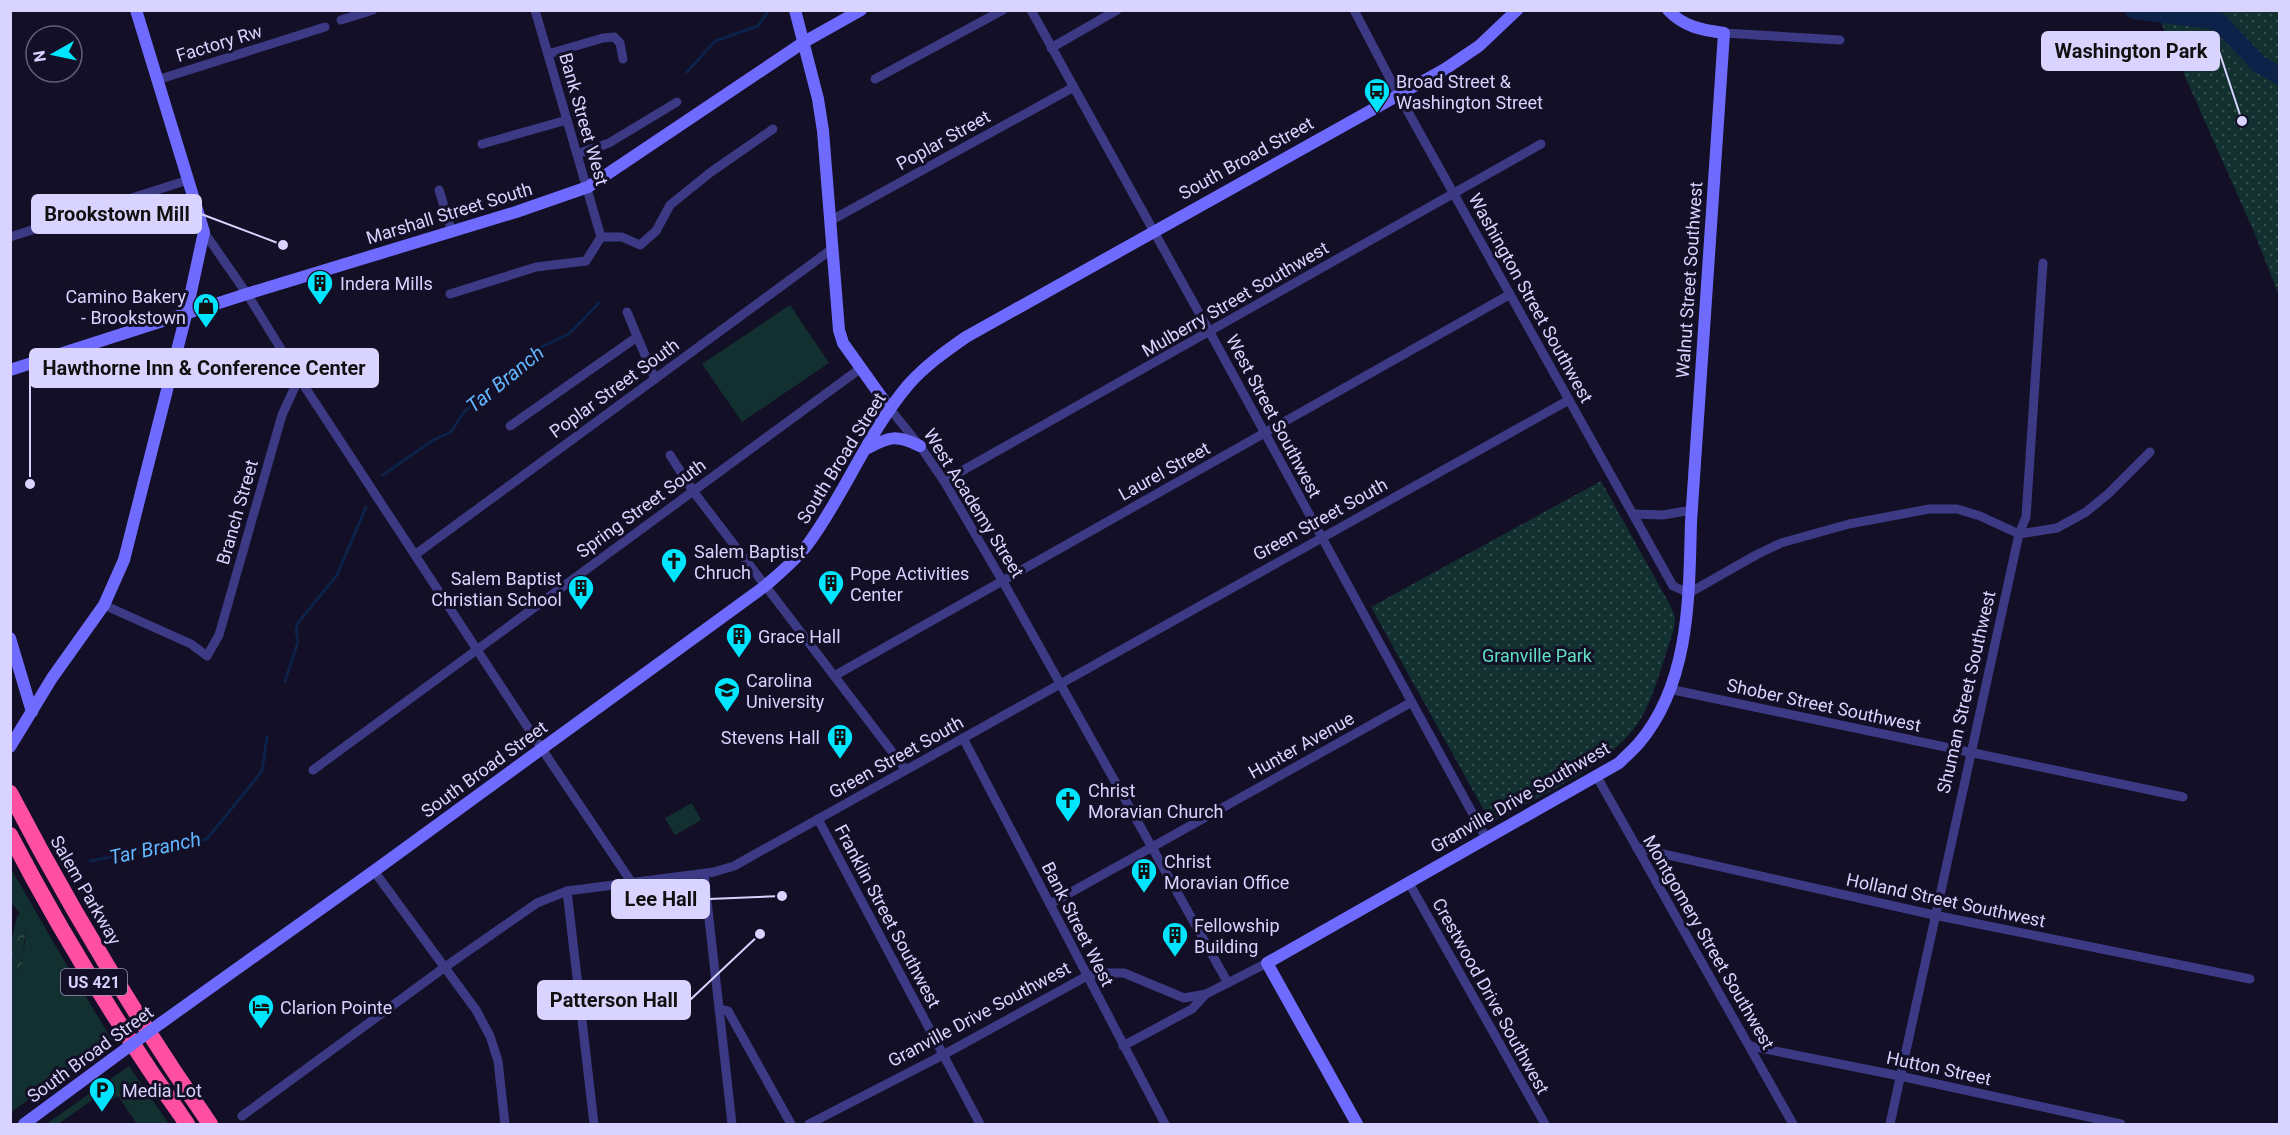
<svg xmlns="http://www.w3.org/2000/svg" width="2290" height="1135" font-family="Roboto,sans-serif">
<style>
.green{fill:#12302f}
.forest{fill:url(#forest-crowns)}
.park{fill:url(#park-dots)}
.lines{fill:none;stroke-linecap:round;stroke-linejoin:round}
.stream{stroke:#0c2248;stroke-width:3}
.river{stroke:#0c2248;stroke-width:18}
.street{stroke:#3d3a85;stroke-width:9}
.secondary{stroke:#6f6bff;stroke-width:12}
.highway{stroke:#ff4fa3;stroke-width:16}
.secondary-bridge{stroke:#6f6bff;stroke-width:12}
.labels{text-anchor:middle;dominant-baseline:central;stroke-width:6;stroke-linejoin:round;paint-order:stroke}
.shield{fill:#130f26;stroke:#9e99be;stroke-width:1.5}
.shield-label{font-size:16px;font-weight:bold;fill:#d9d4ff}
.street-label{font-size:18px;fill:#d9d4ff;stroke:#130f26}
.poi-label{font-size:18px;fill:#d9d4ff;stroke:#130f26;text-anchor:start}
.park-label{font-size:18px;fill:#5fe0c0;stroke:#130f26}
.water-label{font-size:20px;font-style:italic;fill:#62b6ff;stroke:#130f26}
.leader{fill:none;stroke:#d9d4ff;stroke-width:2}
.callout-dot{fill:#d9d4ff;stroke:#130f26;stroke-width:2}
.callout{fill:#d9d4ff;stroke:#d9d4ff;stroke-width:2}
.callout-label{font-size:20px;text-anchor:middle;font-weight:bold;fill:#111}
</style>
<defs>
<pattern id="forest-crowns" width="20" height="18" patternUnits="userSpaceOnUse" patternTransform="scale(1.5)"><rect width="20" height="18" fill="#12302f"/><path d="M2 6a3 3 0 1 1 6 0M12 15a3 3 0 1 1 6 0" fill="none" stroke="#344d4e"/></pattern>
<pattern id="park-dots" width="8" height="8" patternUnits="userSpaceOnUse" patternTransform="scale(1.5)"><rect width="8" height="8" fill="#12302f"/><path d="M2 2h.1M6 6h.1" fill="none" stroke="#344d4e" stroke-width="1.8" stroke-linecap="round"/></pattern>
</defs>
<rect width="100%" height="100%" fill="#130f26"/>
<g class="green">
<path d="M 790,305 L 829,363 L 742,422 L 702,364 Z"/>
<path d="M 692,803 L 701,820 L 675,835 L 665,818 Z"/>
<path d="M 10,867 L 62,957 L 112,1040 L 11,1112 L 11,975 L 22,966 C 24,937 33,925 11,903 Z"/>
<path d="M 129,1066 L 169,1124 L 137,1124 L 118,1096 L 111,1101 L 104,1092 L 58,1124 L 46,1124 Z"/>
</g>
<path class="forest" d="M 21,913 L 26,923 L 22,966 L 11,975 L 11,943 L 17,916 Z"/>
<g class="park">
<path d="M 2156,11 L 2279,11 L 2279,295 L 2254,232 Z"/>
<path d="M 1601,481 L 1669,603 L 1675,617 L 1674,629 C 1665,655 1658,682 1647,707 C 1624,761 1540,795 1491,823 L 1371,607 Z"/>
</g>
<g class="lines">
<g class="stream">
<path d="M 687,72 L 715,41 L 758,26 L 769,10"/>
<path d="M 383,475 L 433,440 L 451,432 L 463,413 L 508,372 L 537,349 L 569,334 L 599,303"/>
<path d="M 285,681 L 298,642 L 296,629 L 298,623 L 337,575 L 366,507"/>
<path d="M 90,861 L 207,839 L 262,771 L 267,737"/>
</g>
<path class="river" d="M 2134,10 L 2218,21 L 2259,64 L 2280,76"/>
<g class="street">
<path d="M 535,10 L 601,237"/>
<path d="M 1031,10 L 1213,338 L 1486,838"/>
<path d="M 1354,10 L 1398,94 L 1673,586 L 1689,593 L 1756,555 L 1781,543 L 1849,524 L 1929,509 L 1957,509 L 1980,516 L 2019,534 L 2057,528 L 2086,512 L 2108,494 L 2150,452"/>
<path d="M 341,20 L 373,10"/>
<path d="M 1724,33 L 1840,40"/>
<path d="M 1051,48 L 1117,10"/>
<path d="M 548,54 L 603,38 L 614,37 L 620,43 L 623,59"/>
<path d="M 875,79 L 1003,10"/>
<path d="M 157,80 L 325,27"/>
<path d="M 482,144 L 567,120"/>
<path d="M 577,154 L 609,143 L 677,102"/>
<path d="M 439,190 L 452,232"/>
<path d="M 830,221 L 1072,88"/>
<path d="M 204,232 L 247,294 L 299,378 L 542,749 L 632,883"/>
<path d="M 10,237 L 188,180"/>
<path d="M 601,237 L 622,237 L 640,245 L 656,231 L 670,205 L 711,172 L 773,129"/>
<path d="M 450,294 L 536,267 L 586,261 L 601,237"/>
<path d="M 627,312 L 655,379"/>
<path d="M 890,409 L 920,446 L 944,481 L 1006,587 L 1228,983"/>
<path d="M 510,426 L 637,337"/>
<path d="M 670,455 L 693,491 L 906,770"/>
<path d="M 944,481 L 1541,144"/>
<path d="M 1633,514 L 1663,515 L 1692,510"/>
<path d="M 416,554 L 832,249"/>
<path d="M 104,605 L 191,644 L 207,656 L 219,635 L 282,415 L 299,378"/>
<path d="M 834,676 L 1509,295"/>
<path d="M 1669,689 L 2183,797"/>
<path d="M 963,738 L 1165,1124"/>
<path d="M 313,770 L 861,368"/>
<path d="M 1597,777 L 1793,1124"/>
<path d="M 818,819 L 980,1124"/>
<path d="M 1637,848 L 1934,915 L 2250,979"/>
<path d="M 374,871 L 476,1010 L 490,1036 L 498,1061 L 505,1124"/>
<path d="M 704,874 L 732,1124"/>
<path d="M 1409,883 L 1545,1124"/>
<path d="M 567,891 L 594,1124"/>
<path d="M 1050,904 L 1410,703"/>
<path d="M 719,1009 L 728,1011 L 791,1124"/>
<path d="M 1123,1046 L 1192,1009 L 1206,994"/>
<path d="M 1750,1046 L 1900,1076 L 2121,1124"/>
<path d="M 242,1116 L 445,967 L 537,903 L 567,891 L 714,872 L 734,866 L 1569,400"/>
<path d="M 809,1124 L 943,1055 L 1087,976 L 1107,973 L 1124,973 L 1184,998 L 1206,994 L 1267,963"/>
<path d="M 1890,1124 L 2019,534 L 2026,517 L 2043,263"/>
</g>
<g class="secondary">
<path d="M 795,10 L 818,99 L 823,131 L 839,330 L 843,343 L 890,409"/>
<path d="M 10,370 L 253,292 L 516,212 L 588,187 L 804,42 L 861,10"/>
<path d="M 868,448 C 890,436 897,435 920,446"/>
<path d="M 10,638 L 32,712"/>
<path d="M 10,747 L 52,678 L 104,605 L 124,560 L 186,315 L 204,232 L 136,10"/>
<path d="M 161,1023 L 374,871 L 765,586 C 780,573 796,560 808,544 C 845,494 868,432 909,384 C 926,365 946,351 966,337 L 1445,69 L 1479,46 L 1517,10"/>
<path d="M 24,1124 L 112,1059"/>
<path d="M 1357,1124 L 1267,963 L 1619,763 C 1626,756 1633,750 1639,743 C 1690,683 1689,597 1691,522 L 1724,33 C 1702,30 1684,27 1668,10"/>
</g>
<g class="highway">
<path d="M 10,793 C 70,908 136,1018 210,1124"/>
<path d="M 10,835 C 62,935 122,1032 187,1124"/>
</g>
<path class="secondary-bridge" d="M 112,1059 L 161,1023"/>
</g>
<defs>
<g id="bus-pin" transform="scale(1.35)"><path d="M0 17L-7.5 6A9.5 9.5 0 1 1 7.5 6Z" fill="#00e5ff" stroke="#130f26"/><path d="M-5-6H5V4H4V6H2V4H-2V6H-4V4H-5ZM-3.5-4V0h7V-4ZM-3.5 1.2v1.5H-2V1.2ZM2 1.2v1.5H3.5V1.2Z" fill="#111"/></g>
<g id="building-pin" transform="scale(1.35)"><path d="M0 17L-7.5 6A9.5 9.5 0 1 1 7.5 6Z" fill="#00e5ff" stroke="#130f26"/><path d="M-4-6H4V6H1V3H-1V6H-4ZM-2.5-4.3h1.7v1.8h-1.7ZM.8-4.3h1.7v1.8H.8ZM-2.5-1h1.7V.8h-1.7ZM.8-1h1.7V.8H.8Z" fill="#111"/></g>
<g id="shop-pin" transform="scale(1.35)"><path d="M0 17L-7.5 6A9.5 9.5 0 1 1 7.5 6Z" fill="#00e5ff" stroke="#130f26"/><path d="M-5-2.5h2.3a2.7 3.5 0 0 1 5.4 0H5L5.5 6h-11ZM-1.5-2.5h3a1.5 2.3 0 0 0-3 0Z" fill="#111"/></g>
<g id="church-pin" transform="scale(1.35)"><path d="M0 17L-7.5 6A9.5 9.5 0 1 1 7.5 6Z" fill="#00e5ff" stroke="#130f26"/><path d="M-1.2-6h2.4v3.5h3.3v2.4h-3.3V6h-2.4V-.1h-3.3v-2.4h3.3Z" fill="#111"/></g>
<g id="university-pin" transform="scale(1.35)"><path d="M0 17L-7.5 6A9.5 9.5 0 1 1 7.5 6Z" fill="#00e5ff" stroke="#130f26"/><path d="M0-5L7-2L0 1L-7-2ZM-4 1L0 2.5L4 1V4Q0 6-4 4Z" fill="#111"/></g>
<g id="hotel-pin" transform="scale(1.35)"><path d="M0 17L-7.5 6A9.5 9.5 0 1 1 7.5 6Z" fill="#00e5ff" stroke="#130f26"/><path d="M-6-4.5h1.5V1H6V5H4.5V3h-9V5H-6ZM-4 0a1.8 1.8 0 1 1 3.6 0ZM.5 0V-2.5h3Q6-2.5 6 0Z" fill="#111"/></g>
<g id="parking-pin" transform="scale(1.35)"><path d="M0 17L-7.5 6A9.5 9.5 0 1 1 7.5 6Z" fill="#00e5ff" stroke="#130f26"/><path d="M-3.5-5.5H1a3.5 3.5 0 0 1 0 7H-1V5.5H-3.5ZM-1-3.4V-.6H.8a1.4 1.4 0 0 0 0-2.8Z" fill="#111"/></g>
</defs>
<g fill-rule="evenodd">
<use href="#bus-pin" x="1377" y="91"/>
<use href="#building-pin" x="320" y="283"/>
<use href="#shop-pin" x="206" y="306"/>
<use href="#church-pin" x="674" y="561"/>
<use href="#building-pin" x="831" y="583"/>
<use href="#building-pin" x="581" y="588"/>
<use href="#building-pin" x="739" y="636"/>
<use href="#university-pin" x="727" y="690"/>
<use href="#building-pin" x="840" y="737"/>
<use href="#church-pin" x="1068" y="800"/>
<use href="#building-pin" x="1144" y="871"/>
<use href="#building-pin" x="1175" y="935"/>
<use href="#hotel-pin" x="261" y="1007"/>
<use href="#parking-pin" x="102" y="1090"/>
</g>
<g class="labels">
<rect class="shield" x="61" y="969" width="66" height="26" rx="4.5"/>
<g class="shield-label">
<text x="94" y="982">US 421</text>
</g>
<g class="street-label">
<text transform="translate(219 43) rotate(-17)">Factory Rw</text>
<text transform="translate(584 119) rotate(74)">Bank Street West</text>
<text transform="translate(943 140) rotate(-29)">Poplar Street</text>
<text transform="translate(1246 158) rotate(-29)">South Broad Street</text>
<text transform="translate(449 213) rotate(-17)">Marshall Street South</text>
<text transform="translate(1689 280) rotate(-86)">Walnut Street Southwest</text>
<text transform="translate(1531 298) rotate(61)">Washington Street Southwest</text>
<text transform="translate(1235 299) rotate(-30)">Mulberry Street Southwest</text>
<text transform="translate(614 388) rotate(-36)">Poplar Street South</text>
<text transform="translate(1274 416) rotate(62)">West Street Southwest</text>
<text transform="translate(841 458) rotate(-58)">South Broad Street</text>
<text transform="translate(1164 471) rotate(-29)">Laurel Street</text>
<text transform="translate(974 503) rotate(58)">West Academy Street</text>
<text transform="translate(641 508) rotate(-36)">Spring Street South</text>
<text transform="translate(237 512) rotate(-74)">Branch Street</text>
<text transform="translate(1320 519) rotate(-29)">Green Street South</text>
<text transform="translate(1966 692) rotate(-77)">Shuman Street Southwest</text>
<text transform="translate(1824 705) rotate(12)">Shober Street Southwest</text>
<text transform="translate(1301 745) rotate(-29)">Hunter Avenue</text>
<text transform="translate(896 757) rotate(-29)">Green Street South</text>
<text transform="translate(484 769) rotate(-36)">South Broad Street</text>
<text transform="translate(1520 797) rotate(-30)">Granville Drive Southwest</text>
<text transform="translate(86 890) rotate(60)">Salem Parkway</text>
<text transform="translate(1946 900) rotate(12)">Holland Street Southwest</text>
<text transform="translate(888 916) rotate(62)">Franklin Street Southwest</text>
<text transform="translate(1078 924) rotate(63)">Bank Street West</text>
<text transform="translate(1709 942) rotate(60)">Montgomery Street Southwest</text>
<text transform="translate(1491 996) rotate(61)">Crestwood Drive Southwest</text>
<text transform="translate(979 1014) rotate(-28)">Granville Drive Southwest</text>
<text transform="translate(90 1054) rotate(-36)">South Broad Street</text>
<text transform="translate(1939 1068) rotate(12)">Hutton Street</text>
</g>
<g class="poi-label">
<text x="1396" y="81">Broad Street &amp;<tspan x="1396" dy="21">Washington Street</tspan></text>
<text x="340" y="283">Indera Mills</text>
<text x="186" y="296" text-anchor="end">Camino Bakery<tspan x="186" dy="21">- Brookstown</tspan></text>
<text x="694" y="551">Salem Baptist<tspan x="694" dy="21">Chruch</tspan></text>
<text x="850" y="573">Pope Activities<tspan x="850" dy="21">Center</tspan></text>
<text x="562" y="578" text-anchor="end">Salem Baptist<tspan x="562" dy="21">Christian School</tspan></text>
<text x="758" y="636">Grace Hall</text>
<text x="746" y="680">Carolina<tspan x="746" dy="21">University</tspan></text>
<text x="820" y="737" text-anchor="end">Stevens Hall</text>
<text x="1088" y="790">Christ<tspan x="1088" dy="21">Moravian Church</tspan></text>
<text x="1164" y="861">Christ<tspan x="1164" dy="21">Moravian Office</tspan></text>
<text x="1194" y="925">Fellowship<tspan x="1194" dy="21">Building</tspan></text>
<text x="280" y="1007">Clarion Pointe</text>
<text x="122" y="1090">Media Lot</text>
</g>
<g class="park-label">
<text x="1537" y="655">Granville Park</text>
</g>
<g class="water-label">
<text transform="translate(505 379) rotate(-39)">Tar Branch</text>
<text transform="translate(155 848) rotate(-12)">Tar Branch</text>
</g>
</g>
<path class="leader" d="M2242 121L2219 51M283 245L201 214M30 484L30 368M782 896L709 899M760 934L690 1000"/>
<g class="callout-dot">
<circle cx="2242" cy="121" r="6"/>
<circle cx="283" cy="245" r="6"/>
<circle cx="30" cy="484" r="6"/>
<circle cx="782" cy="896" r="6"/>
<circle cx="760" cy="934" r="6"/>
</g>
<g class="callout">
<rect x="2042" y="32" width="177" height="38" rx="6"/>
<rect x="32" y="195" width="169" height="38" rx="6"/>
<rect x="30" y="349" width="348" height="38" rx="6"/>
<rect x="612" y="880" width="97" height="38" rx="6"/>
<rect x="538" y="981" width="152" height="38" rx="6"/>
</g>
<g class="callout-label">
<text x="2131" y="58">Washington Park</text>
<text x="117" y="221">Brookstown Mill</text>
<text x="204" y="375">Hawthorne Inn &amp; Conference Center</text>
<text x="661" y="906">Lee Hall</text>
<text x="614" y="1007">Patterson Hall</text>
</g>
<rect width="2290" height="1135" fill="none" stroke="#d9d4ff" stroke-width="24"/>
<g transform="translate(54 54) rotate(261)"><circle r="28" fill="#130f26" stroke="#625e7d" stroke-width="1.5"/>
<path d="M0-4.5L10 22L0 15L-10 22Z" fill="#00e5ff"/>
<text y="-9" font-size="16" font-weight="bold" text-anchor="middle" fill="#d9d4ff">N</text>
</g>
</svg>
